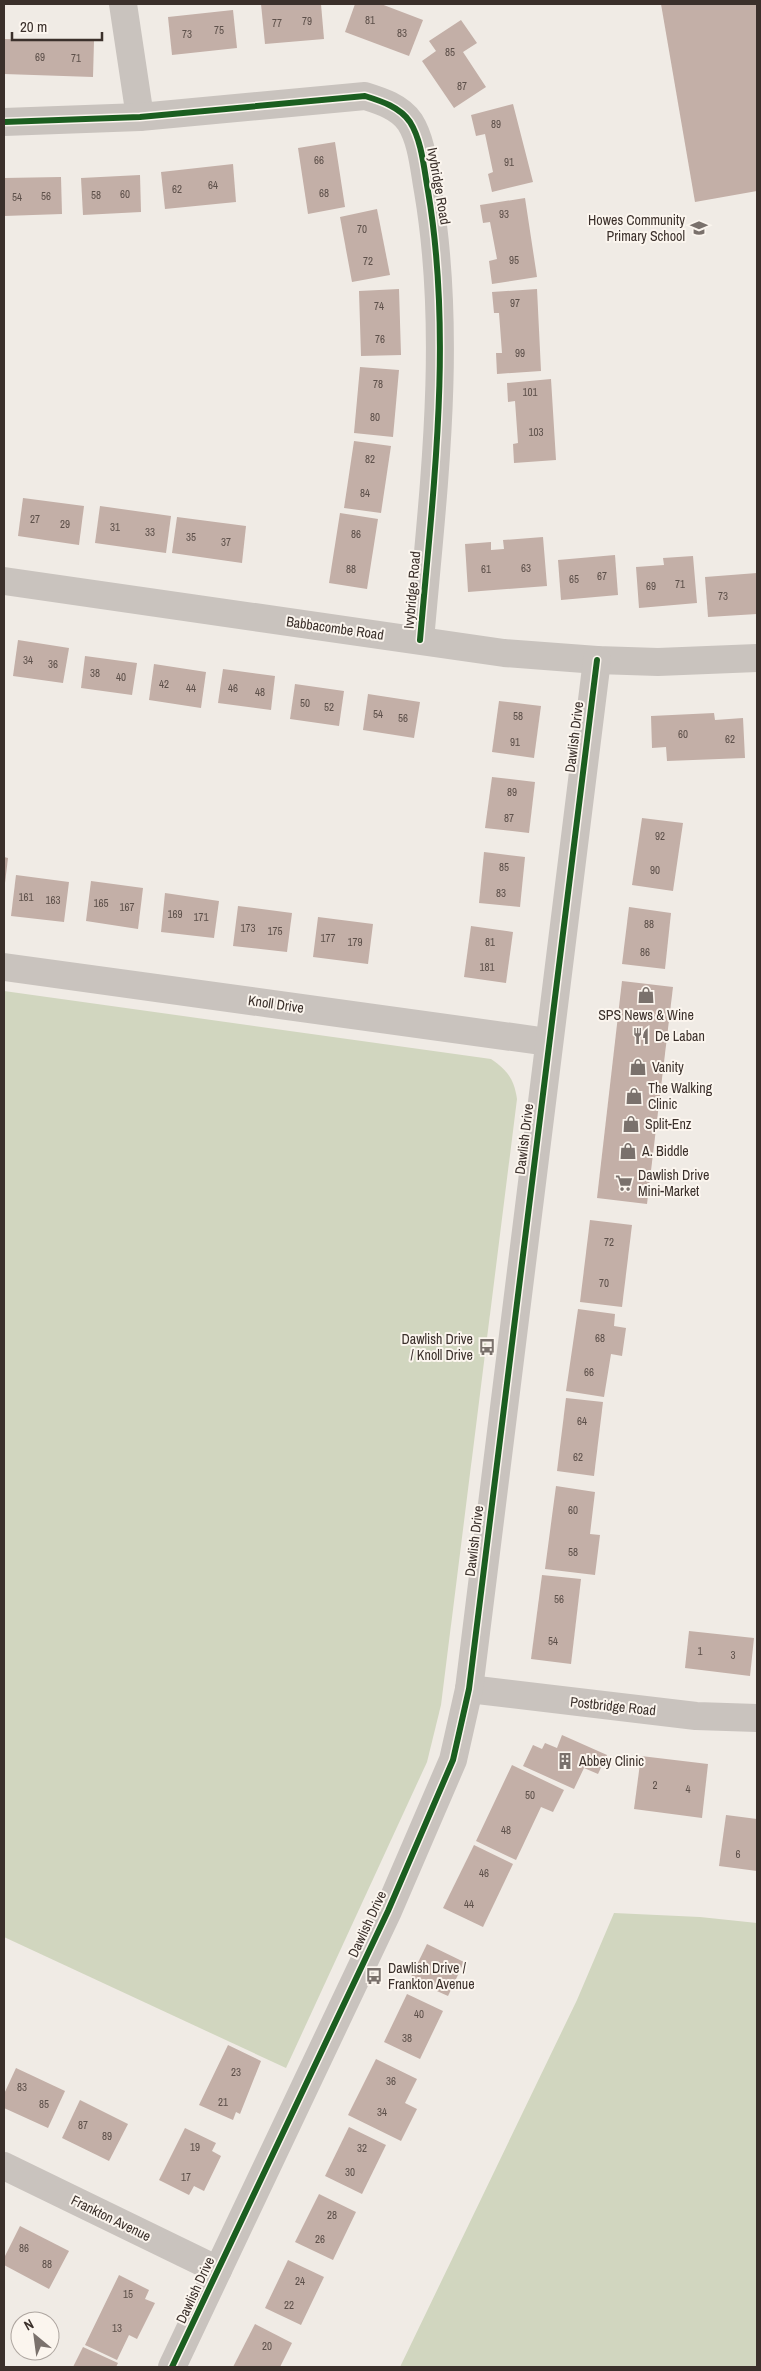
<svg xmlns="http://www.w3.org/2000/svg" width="761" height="2371" font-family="'Archivo Narrow',sans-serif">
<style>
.green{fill:#d1d6bf}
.building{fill:#c3afa7}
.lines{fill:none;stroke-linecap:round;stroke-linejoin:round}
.minor{stroke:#c9c3be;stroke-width:28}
.cycleway-casing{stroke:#fbf5ee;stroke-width:9}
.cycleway{stroke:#1b5e20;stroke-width:6}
.labels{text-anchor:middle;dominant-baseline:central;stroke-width:4;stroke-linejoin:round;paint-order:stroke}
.number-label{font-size:11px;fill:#5d504a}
.street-label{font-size:14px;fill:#3b302b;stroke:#fbf5ee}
.poi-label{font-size:14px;fill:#3b302b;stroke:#fbf5ee;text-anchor:start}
</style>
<rect width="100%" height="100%" fill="#f0ebe5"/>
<g class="green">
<path d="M 4,991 L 491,1059 C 508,1071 514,1079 517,1099 L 441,1705 L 427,1762 L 286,2068 L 4,1937 Z"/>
<path d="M 614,1913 L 700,1917 L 757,1923 L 757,2367 L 400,2367 L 577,2000 Z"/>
</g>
<g class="building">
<path d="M 261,4 L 321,4 L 324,39 L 265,44 Z"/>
<path d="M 355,4 L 381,4 L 423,20 L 409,56 L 345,32 Z"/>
<path d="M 661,4 L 757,4 L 757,191 L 695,202 Z"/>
<path d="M 233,10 L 237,48 L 172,55 L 168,17 Z"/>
<path d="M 461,20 L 477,43 L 463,52 L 486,87 L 454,108 L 422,61 L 436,51 L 429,41 Z"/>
<path d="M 4,39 L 94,41 L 93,77 L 4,74 Z"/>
<path d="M 513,104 L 533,182 L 492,192 L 488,174 L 493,172 L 485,134 L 476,136 L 471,115 Z"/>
<path d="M 335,142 L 345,207 L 308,214 L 298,148 Z"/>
<path d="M 233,164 L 236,202 L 165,209 L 161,172 Z"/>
<path d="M 140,175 L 141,212 L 83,215 L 81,178 Z"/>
<path d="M 61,177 L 62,214 L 4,216 L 4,178 Z"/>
<path d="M 525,198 L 537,277 L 492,284 L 489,261 L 497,259 L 494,243 L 490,222 L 483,223 L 480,205 Z"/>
<path d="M 377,209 L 390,275 L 352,282 L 340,217 Z"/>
<path d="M 399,289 L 401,355 L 361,356 L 359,291 Z"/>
<path d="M 537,289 L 541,371 L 497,374 L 496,353 L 502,353 L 499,313 L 494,313 L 492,292 Z"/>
<path d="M 360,367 L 399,370 L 393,437 L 354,433 Z"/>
<path d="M 551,379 L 556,460 L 514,463 L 513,444 L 518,443 L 515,401 L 508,402 L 507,383 Z"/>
<path d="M 354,441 L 391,446 L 381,513 L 344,508 Z"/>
<path d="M 23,498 L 84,506 L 79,545 L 18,536 Z"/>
<path d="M 100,506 L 171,516 L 166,553 L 95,543 Z"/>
<path d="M 340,513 L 378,519 L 367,589 L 329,583 Z"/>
<path d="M 177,517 L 246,526 L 242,563 L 172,553 Z"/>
<path d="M 543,537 L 547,586 L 468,592 L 465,544 L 491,542 L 491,550 L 504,549 L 503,540 Z"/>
<path d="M 615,555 L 618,595 L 561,600 L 558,560 Z"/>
<path d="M 693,556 L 697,603 L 639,608 L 636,567 L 664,565 L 663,558 Z"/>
<path d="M 757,573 L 757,614 L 708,617 L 705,577 Z"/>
<path d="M 18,640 L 69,648 L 63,683 L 13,676 Z"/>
<path d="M 85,656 L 137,663 L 132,695 L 81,688 Z"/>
<path d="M 154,664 L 206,672 L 201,708 L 149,700 Z"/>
<path d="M 223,669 L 275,676 L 271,710 L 218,703 Z"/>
<path d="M 295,684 L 344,691 L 339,726 L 290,719 Z"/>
<path d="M 368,694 L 420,702 L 414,738 L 363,730 Z"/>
<path d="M 499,701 L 541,706 L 534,758 L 492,752 Z"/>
<path d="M 714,713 L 715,720 L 743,718 L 745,758 L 667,761 L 666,747 L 652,748 L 651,716 Z"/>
<path d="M 492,777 L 535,782 L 529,833 L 485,828 Z"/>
<path d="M 642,818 L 683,823 L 673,891 L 632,885 Z"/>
<path d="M 484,852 L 525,857 L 520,907 L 479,903 Z"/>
<path d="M 4,857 L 8,858 L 5,883 L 4,883 Z"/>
<path d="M 16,875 L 69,882 L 64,922 L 11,916 Z"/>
<path d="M 91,881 L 143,888 L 138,929 L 86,921 Z"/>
<path d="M 165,893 L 219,901 L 214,938 L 161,932 Z"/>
<path d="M 238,906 L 292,913 L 287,952 L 233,946 Z"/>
<path d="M 629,907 L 671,913 L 665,969 L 622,964 Z"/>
<path d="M 318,917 L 373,924 L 368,964 L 313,957 Z"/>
<path d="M 471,926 L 513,932 L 506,983 L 464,977 Z"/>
<path d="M 622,981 L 673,987 L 647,1204 L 597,1198 Z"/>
<path d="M 590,1220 L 632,1225 L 622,1307 L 580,1302 Z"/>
<path d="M 578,1309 L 615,1314 L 614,1326 L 626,1328 L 622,1356 L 611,1354 L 604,1397 L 566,1391 Z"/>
<path d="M 566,1398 L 603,1402 L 594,1476 L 557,1471 Z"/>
<path d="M 556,1486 L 595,1492 L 590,1534 L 600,1535 L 595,1575 L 545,1569 Z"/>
<path d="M 542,1575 L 581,1579 L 571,1664 L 531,1659 Z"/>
<path d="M 689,1631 L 754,1638 L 750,1676 L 685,1668 Z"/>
<path d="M 562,1735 L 607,1755 L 598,1774 L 584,1768 L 574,1789 L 523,1766 L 533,1745 L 542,1749 L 545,1743 L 557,1748 Z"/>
<path d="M 641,1756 L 708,1764 L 702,1818 L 634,1809 Z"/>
<path d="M 512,1765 L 564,1790 L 553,1812 L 541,1807 L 516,1860 L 476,1841 Z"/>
<path d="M 726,1815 L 757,1819 L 757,1871 L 719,1866 Z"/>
<path d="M 474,1845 L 513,1864 L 483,1927 L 443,1908 Z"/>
<path d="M 427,1944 L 464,1962 L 448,1996 L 410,1979 Z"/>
<path d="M 407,1994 L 443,2011 L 420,2059 L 384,2042 Z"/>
<path d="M 228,2045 L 261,2061 L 240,2114 L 236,2112 L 233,2120 L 199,2105 Z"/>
<path d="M 376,2059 L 417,2079 L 405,2103 L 417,2109 L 401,2141 L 348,2115 Z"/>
<path d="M 16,2068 L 65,2091 L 48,2128 L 4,2108 L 4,2094 Z"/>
<path d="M 80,2100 L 128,2124 L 109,2161 L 62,2138 Z"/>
<path d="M 349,2127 L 386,2145 L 362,2194 L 325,2176 Z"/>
<path d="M 185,2128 L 216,2143 L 212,2151 L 221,2156 L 204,2191 L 194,2186 L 189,2195 L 159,2180 Z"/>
<path d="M 319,2194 L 356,2212 L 333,2260 L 295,2242 Z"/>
<path d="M 20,2226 L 69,2251 L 49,2289 L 4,2265 L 4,2258 Z"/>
<path d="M 288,2260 L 324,2277 L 301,2325 L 265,2308 Z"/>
<path d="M 119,2275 L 149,2290 L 145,2299 L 155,2303 L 137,2339 L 129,2335 L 117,2360 L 85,2345 Z"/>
<path d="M 255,2324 L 292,2343 L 280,2367 L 233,2367 Z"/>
<path d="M 83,2347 L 118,2363 L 116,2367 L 73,2367 Z"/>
</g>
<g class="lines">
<g class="minor">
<path d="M 123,4 L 140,117"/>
<path d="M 4,122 L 140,117 L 365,96 C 381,101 400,107 410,122 C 422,141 424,169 428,191 C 453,339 433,491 420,640"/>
<path d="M 4,581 L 504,653 L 597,660 L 658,662 L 757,658"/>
<path d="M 4,967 L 548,1042"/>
<path d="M 469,1689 L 696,1716 L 757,1718"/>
<path d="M 4,2166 L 218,2270"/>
<path d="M 172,2367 L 388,1911 L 453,1760 L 469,1689 L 597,660"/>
</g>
<g class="cycleway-casing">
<g id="cycleway">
<path d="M 4,122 L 140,117 L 365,96 C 381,101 400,107 410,122 C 422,141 424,169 428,191 C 453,339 433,491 420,640"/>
<path d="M 172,2367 L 388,1911 L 453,1760 L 469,1689 L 597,660"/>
</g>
</g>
<use href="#cycleway" class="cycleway"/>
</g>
<defs>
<g id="school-bare" transform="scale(1.35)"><path d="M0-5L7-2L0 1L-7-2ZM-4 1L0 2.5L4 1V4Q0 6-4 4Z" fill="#7a716c" stroke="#fbf5ee" stroke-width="2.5" paint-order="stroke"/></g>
<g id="shop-bare" transform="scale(1.35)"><path d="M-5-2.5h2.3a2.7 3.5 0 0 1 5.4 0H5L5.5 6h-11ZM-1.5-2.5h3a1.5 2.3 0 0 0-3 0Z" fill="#7a716c" stroke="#fbf5ee" stroke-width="2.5" paint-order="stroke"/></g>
<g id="restaurant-bare" transform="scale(1.35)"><path d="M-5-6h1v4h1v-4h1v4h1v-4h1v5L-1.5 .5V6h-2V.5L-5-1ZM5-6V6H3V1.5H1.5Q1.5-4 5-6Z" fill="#7a716c" stroke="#fbf5ee" stroke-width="2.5" paint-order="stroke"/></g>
<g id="supermarket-bare" transform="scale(1.35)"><path d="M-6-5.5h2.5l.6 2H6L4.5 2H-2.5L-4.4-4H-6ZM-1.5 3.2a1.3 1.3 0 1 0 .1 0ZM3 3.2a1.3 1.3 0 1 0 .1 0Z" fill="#7a716c" stroke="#fbf5ee" stroke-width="2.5" paint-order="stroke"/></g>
<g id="bus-bare" transform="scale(1.35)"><path d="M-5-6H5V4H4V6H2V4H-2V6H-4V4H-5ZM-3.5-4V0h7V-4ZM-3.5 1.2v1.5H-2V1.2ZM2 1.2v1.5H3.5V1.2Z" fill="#7a716c" stroke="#fbf5ee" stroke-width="2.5" paint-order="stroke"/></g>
<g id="building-bare" transform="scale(1.35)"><path d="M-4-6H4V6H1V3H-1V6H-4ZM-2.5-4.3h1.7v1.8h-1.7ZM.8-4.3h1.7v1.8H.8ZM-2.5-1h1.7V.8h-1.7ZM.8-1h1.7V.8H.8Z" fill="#7a716c" stroke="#fbf5ee" stroke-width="2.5" paint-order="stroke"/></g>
</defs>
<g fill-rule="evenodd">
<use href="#school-bare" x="699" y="228"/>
<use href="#shop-bare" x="646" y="995"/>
<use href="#restaurant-bare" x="641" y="1036"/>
<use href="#shop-bare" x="638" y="1067"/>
<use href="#shop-bare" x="634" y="1096"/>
<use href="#shop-bare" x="631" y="1124"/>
<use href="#shop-bare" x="628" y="1151"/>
<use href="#supermarket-bare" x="624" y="1183"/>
<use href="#bus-bare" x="487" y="1347"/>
<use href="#building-bare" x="565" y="1761"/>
<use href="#bus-bare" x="374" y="1976"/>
</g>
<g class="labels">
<g class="number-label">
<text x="370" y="20">81</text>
<text x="307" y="21">79</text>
<text x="277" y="23">77</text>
<text x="219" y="30">75</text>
<text x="402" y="33">83</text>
<text x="187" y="34">73</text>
<text x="450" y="52">85</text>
<text x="40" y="57">69</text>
<text x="76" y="58">71</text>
<text x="462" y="86">87</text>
<text x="496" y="124">89</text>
<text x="319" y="160">66</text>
<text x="509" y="162">91</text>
<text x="213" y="185">64</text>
<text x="177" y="189">62</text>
<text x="324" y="193">68</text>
<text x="125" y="194">60</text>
<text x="96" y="195">58</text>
<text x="46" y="196">56</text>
<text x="17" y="197">54</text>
<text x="504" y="214">93</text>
<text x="362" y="229">70</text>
<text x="514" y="260">95</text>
<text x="368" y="261">72</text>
<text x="515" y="303">97</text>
<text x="379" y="306">74</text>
<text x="380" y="339">76</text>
<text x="520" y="353">99</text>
<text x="378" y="384">78</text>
<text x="530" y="392">101</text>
<text x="375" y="417">80</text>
<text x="536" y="432">103</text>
<text x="370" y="459">82</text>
<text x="365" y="493">84</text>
<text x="35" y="519">27</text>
<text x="65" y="524">29</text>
<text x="115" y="527">31</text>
<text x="150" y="532">33</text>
<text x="356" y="534">86</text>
<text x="191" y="537">35</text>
<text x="226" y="542">37</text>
<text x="526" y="568">63</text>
<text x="351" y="569">88</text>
<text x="486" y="569">61</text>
<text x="602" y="576">67</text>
<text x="574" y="579">65</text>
<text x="680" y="584">71</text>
<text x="651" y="586">69</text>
<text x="723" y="596">73</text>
<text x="28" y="660">34</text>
<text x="53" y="664">36</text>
<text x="95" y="673">38</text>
<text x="121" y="677">40</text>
<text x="164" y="684">42</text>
<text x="191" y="688">44</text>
<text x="233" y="688">46</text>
<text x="260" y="692">48</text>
<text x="305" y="703">50</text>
<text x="329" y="707">52</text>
<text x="378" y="714">54</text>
<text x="518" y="716">58</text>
<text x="403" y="718">56</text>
<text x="683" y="734">60</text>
<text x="730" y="739">62</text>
<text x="515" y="742">91</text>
<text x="512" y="792">89</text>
<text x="509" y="818">87</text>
<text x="660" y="836">92</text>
<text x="504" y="867">85</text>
<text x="655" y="870">90</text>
<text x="501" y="893">83</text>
<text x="26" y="897">161</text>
<text x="53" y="900">163</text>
<text x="101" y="903">165</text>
<text x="127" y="907">167</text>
<text x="175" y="914">169</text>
<text x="201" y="917">171</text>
<text x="649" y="924">88</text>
<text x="248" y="928">173</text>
<text x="275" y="931">175</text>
<text x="328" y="938">177</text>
<text x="355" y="942">179</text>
<text x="490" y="942">81</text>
<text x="645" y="952">86</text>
<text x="487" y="967">181</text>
<text x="609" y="1242">72</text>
<text x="604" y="1283">70</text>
<text x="600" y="1338">68</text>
<text x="589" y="1372">66</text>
<text x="582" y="1421">64</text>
<text x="578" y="1457">62</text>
<text x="573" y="1510">60</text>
<text x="573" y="1552">58</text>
<text x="559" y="1599">56</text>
<text x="553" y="1641">54</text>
<text x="700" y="1651">1</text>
<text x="733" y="1655">3</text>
<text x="655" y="1785">2</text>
<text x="688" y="1789">4</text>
<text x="530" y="1795">50</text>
<text x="506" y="1830">48</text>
<text x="738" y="1854">6</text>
<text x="484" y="1873">46</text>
<text x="469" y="1904">44</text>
<text x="419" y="2014">40</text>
<text x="407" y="2038">38</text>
<text x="236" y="2072">23</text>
<text x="391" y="2081">36</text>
<text x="22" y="2087">83</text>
<text x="223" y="2102">21</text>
<text x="44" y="2104">85</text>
<text x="382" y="2112">34</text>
<text x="83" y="2125">87</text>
<text x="107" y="2136">89</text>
<text x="195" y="2147">19</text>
<text x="362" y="2148">32</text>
<text x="350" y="2172">30</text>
<text x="186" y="2177">17</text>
<text x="332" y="2215">28</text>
<text x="320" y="2239">26</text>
<text x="24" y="2248">86</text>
<text x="47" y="2264">88</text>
<text x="300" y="2281">24</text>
<text x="128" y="2294">15</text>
<text x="289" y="2305">22</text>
<text x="117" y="2328">13</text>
<text x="267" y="2346">20</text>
</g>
<g class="street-label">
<text transform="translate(439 186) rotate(80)">Ivybridge Road</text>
<text transform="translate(412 590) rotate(-85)">Ivybridge Road</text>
<text transform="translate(335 628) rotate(8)">Babbacombe Road</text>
<text transform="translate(574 737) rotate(-83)">Dawlish Drive</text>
<text transform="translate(276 1004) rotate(8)">Knoll Drive</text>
<text transform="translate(524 1139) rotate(-83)">Dawlish Drive</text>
<text transform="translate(474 1541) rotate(-83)">Dawlish Drive</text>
<text transform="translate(613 1706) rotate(6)">Postbridge Road</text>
<text transform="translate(367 1924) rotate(-65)">Dawlish Drive</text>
<text transform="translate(111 2218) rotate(26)">Frankton Avenue</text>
<text transform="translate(195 2290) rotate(-65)">Dawlish Drive</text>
</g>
<g class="poi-label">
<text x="685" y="220" text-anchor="end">Howes Community<tspan x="685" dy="16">Primary School</tspan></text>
<text x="646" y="1015" text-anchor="middle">SPS News &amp; Wine</text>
<text x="655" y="1036">De Laban</text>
<text x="652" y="1067">Vanity</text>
<text x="648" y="1088">The Walking<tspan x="648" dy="16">Clinic</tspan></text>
<text x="645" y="1124">Split-Enz</text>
<text x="642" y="1151">A. Biddle</text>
<text x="638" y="1175">Dawlish Drive<tspan x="638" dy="16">Mini-Market</tspan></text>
<text x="473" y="1339" text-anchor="end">Dawlish Drive<tspan x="473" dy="16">/ Knoll Drive</tspan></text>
<text x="579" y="1761">Abbey Clinic</text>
<text x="388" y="1968">Dawlish Drive /<tspan x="388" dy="16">Frankton Avenue</tspan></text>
</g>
</g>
<rect width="761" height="2371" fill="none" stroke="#3b302b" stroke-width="10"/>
<g transform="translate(35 2336) rotate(331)"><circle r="24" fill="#fbf5ee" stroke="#aea6a0"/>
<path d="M0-4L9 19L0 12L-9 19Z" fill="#7a716c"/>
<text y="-8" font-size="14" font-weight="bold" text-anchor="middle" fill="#3b302b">N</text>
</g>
<path d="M12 32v8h90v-8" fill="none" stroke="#3b302b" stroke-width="2.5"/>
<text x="20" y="32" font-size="15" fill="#3b302b" stroke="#fbf5ee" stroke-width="4" paint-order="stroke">20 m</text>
</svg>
